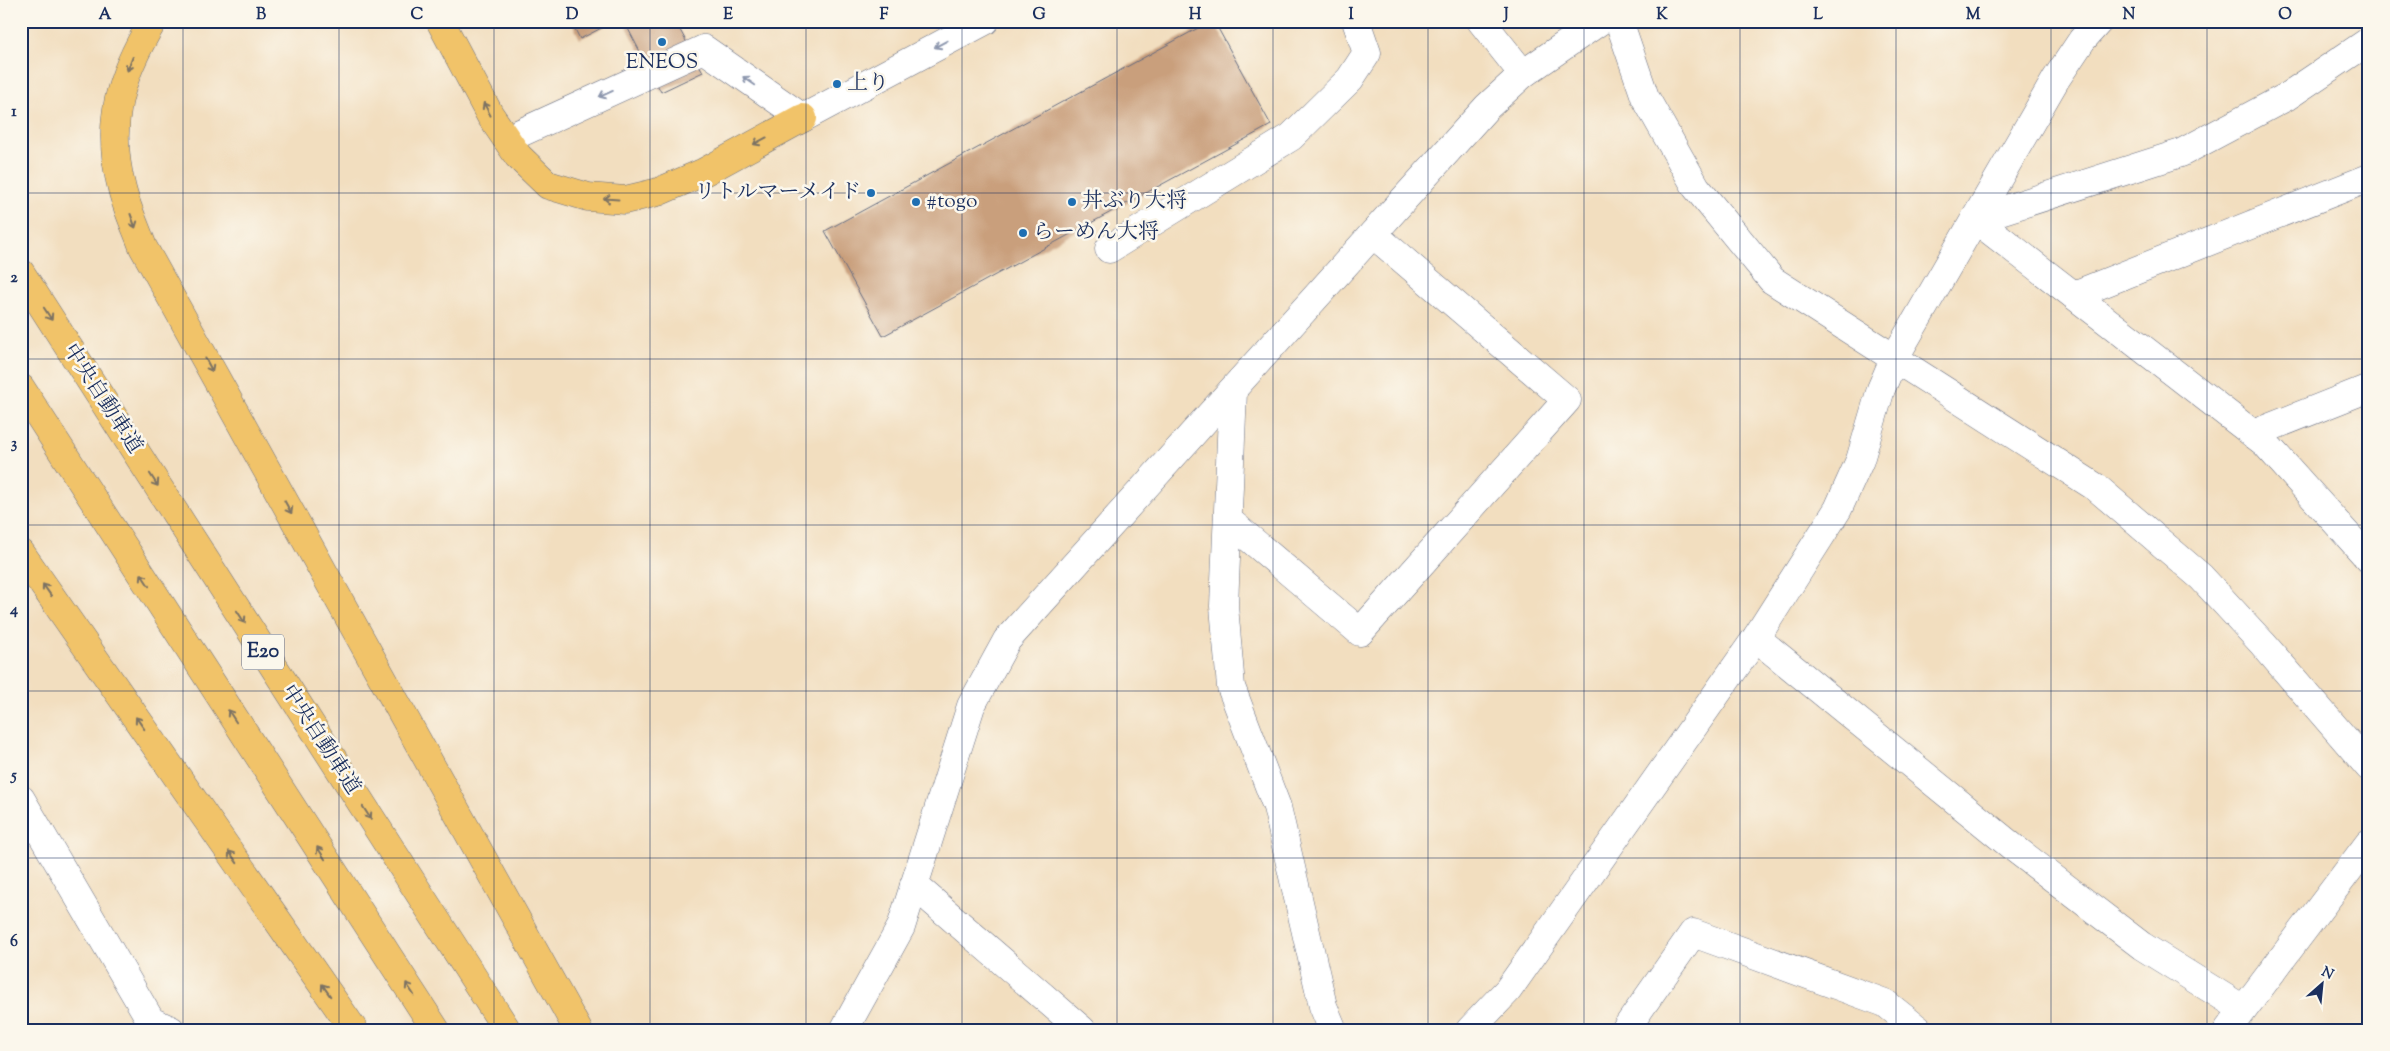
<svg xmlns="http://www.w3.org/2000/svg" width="2390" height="1051" font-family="'Sorts Mill Goudy','Noto Serif JP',serif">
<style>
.building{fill:#c99f7c}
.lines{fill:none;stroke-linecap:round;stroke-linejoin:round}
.minor-casing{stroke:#666c80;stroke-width:29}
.highway-casing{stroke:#666c80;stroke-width:29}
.minor{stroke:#fff;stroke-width:28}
.highway{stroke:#f1c369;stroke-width:28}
.oneway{stroke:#8d97ae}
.oneway2{stroke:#7b7263}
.grid{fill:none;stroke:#1b2f5e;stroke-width:1;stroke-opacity:0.55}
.poi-dot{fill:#1f6fb2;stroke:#fbf7ec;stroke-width:2}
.labels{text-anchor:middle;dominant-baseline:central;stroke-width:5;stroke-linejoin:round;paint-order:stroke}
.shield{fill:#fbf7ec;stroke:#5e6b89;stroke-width:1}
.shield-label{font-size:20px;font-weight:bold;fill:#1b2f5e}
.poi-label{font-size:21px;fill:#1b2f5e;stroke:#fbf7ec;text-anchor:start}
.street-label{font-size:21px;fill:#1b2f5e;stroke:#fbf7ec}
.neatline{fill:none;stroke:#1b2f5e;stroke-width:2}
.grid-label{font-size:16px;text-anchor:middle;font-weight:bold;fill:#1b2f5e}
</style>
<rect width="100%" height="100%" fill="#fbf7ec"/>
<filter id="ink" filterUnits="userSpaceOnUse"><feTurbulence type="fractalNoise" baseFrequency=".02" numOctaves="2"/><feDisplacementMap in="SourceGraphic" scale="10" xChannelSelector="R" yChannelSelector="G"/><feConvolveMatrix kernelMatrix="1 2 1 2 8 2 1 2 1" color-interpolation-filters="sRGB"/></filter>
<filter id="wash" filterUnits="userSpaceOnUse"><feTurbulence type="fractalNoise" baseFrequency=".0096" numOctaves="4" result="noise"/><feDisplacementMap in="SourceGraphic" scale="20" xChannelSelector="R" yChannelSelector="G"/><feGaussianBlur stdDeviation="1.12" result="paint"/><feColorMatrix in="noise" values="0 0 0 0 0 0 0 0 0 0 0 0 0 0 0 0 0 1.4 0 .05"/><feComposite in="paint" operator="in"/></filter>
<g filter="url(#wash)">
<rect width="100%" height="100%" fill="#f2debf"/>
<g id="blocks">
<g class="building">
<path d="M 571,21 L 615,21 L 580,39 Z"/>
<path d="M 624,21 L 675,21 L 703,72 L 661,92 Z"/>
<path d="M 1211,21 L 1214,21 L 1271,125 L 883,336 L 825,231 Z"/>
</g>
</g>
</g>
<g filter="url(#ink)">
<use href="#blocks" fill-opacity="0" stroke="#666c80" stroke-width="1"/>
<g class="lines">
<g class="minor-casing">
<g id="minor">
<path d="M 1481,21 L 1523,74"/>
<path d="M 1619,21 L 1645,97 L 1696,187 L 1772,280 L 2097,488 L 2201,577 L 2263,644 L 2369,767"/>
<path d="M 507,139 L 704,49 L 803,118 L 985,21"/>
<path d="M 1975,219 L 2265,443 L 2369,559"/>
<path d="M 1975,219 L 2181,153 L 2286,97 L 2369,41"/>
<path d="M 1109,249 L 1291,137 L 1350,79 L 1367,53 L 1356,21"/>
<path d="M 2074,295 L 2369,178"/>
<path d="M 1233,391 L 1224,606 L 1231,687 L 1277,807 L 1323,1006 L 1333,1030"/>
<path d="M 2253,434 L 2369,388"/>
<path d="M 1228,520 L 1360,632 L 1567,400 L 1373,234"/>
<path d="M 1756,638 L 2014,848 L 2142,946 L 2243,1009"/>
<path d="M 21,799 L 151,1021 L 171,1030"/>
<path d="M 914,885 L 1082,1030"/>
<path d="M 844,1030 L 901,927 L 971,706 L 1007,640 L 1487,107 L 1523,74 L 1600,21"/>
<path d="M 1470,1030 L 1508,990 L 1756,638 L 1838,509 L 1860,460 L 1881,389 L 1894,359 L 2056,79 L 2082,40 L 2099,21"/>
<path d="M 1625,1030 L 1693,933 L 1885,1003 L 1919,1030"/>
<path d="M 2228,1030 L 2369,843"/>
</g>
</g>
<g class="highway-casing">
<g id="highway">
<path d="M 153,21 C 119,77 105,124 122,189 C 127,209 136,228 143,247 L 578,1030"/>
<path d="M 440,21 L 490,115 L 518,156 L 548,185 L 588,197 L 625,200 L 658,192 L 704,172 L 803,118"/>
<path d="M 21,273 L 507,1030"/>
<path d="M 21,388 L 436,1030"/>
<path d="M 21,553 L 354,1030"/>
</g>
</g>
<use href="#minor" class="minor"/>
<use href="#highway" class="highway"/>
</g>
<defs><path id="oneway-shaft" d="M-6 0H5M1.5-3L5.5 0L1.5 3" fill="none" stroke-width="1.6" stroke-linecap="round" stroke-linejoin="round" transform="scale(1.25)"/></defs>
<g class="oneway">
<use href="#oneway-shaft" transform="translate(941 44) rotate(152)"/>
<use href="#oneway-shaft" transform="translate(749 81) rotate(-145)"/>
<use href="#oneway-shaft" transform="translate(606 94) rotate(156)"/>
</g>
<g class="oneway2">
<use href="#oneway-shaft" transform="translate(130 64) rotate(111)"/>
<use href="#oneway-shaft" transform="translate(487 109) rotate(-118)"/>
<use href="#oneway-shaft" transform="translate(760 141) rotate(152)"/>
<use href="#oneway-shaft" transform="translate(611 199) rotate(-176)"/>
<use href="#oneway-shaft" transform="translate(133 221) rotate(70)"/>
<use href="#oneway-shaft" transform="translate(48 314) rotate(57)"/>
<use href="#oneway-shaft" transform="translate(209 365) rotate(61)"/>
<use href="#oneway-shaft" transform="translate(154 480) rotate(57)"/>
<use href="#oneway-shaft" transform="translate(288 507) rotate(61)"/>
<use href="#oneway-shaft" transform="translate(145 580) rotate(-123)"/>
<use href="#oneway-shaft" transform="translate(47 590) rotate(-125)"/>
<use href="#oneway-shaft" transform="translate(241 617) rotate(57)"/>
<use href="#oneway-shaft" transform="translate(232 716) rotate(-123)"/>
<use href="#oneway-shaft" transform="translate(140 723) rotate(-125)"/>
<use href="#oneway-shaft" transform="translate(367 813) rotate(57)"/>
<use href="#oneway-shaft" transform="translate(321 853) rotate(-123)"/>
<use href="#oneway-shaft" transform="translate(233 857) rotate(-125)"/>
<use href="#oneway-shaft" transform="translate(410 989) rotate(-123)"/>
<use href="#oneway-shaft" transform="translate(326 990) rotate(-125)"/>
</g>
</g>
<path class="grid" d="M 183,21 L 183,1030M 339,21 L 339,1030M 494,21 L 494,1030M 650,21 L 650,1030M 806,21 L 806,1030M 962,21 L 962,1030M 1117,21 L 1117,1030M 1273,21 L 1273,1030M 1428,21 L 1428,1030M 1584,21 L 1584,1030M 1740,21 L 1740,1030M 1896,21 L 1896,1030M 2051,21 L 2051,1030M 2207,21 L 2207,1030M 21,193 L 2369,193M 21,359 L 2369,359M 21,525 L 2369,525M 21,691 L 2369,691M 21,858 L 2369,858"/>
<g class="poi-dot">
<circle cx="662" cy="42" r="5"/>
<circle cx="837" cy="84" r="5"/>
<circle cx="871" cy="193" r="5"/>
<circle cx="916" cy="202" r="5"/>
<circle cx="1072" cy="202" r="5"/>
<circle cx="1023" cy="233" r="5"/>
</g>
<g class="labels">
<rect class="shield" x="242" y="634.5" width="42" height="35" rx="4"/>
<g class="shield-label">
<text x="263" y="652">E20</text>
</g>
<g class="poi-label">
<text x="662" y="63" text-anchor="middle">ENEOS</text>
<text x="847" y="84">上り</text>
<text x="861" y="193" text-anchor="end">リトルマーメイド</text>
<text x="926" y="202">#togo</text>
<text x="1082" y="202">丼ぶり大将</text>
<text x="1033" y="233">らーめん大将</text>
</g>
<g class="street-label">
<text transform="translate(102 399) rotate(57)">中央自動車道</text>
<text transform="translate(320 740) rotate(57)">中央自動車道</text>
</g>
</g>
<rect width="2390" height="1051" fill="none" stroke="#fbf7ec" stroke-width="55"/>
<g transform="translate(2322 984) rotate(27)" stroke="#fbf7ec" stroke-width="4" paint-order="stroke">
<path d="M0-4L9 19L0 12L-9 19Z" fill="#1b2f5e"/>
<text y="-8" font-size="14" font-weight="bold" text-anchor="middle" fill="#1b2f5e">N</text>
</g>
<rect x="28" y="28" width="2334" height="996" class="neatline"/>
<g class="grid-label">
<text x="105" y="19">A</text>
<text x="261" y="19">B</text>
<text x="417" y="19">C</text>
<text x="572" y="19">D</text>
<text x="728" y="19">E</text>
<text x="884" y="19">F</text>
<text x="1039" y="19">G</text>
<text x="1195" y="19">H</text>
<text x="1351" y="19">I</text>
<text x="1506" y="19">J</text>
<text x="1662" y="19">K</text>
<text x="1818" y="19">L</text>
<text x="1973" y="19">M</text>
<text x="2129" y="19">N</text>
<text x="2285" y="19">O</text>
<text x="14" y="116">1</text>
<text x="14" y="282">2</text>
<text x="14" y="448">3</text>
<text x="14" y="614">4</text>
<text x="14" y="780">5</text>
<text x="14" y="946">6</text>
</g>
</svg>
